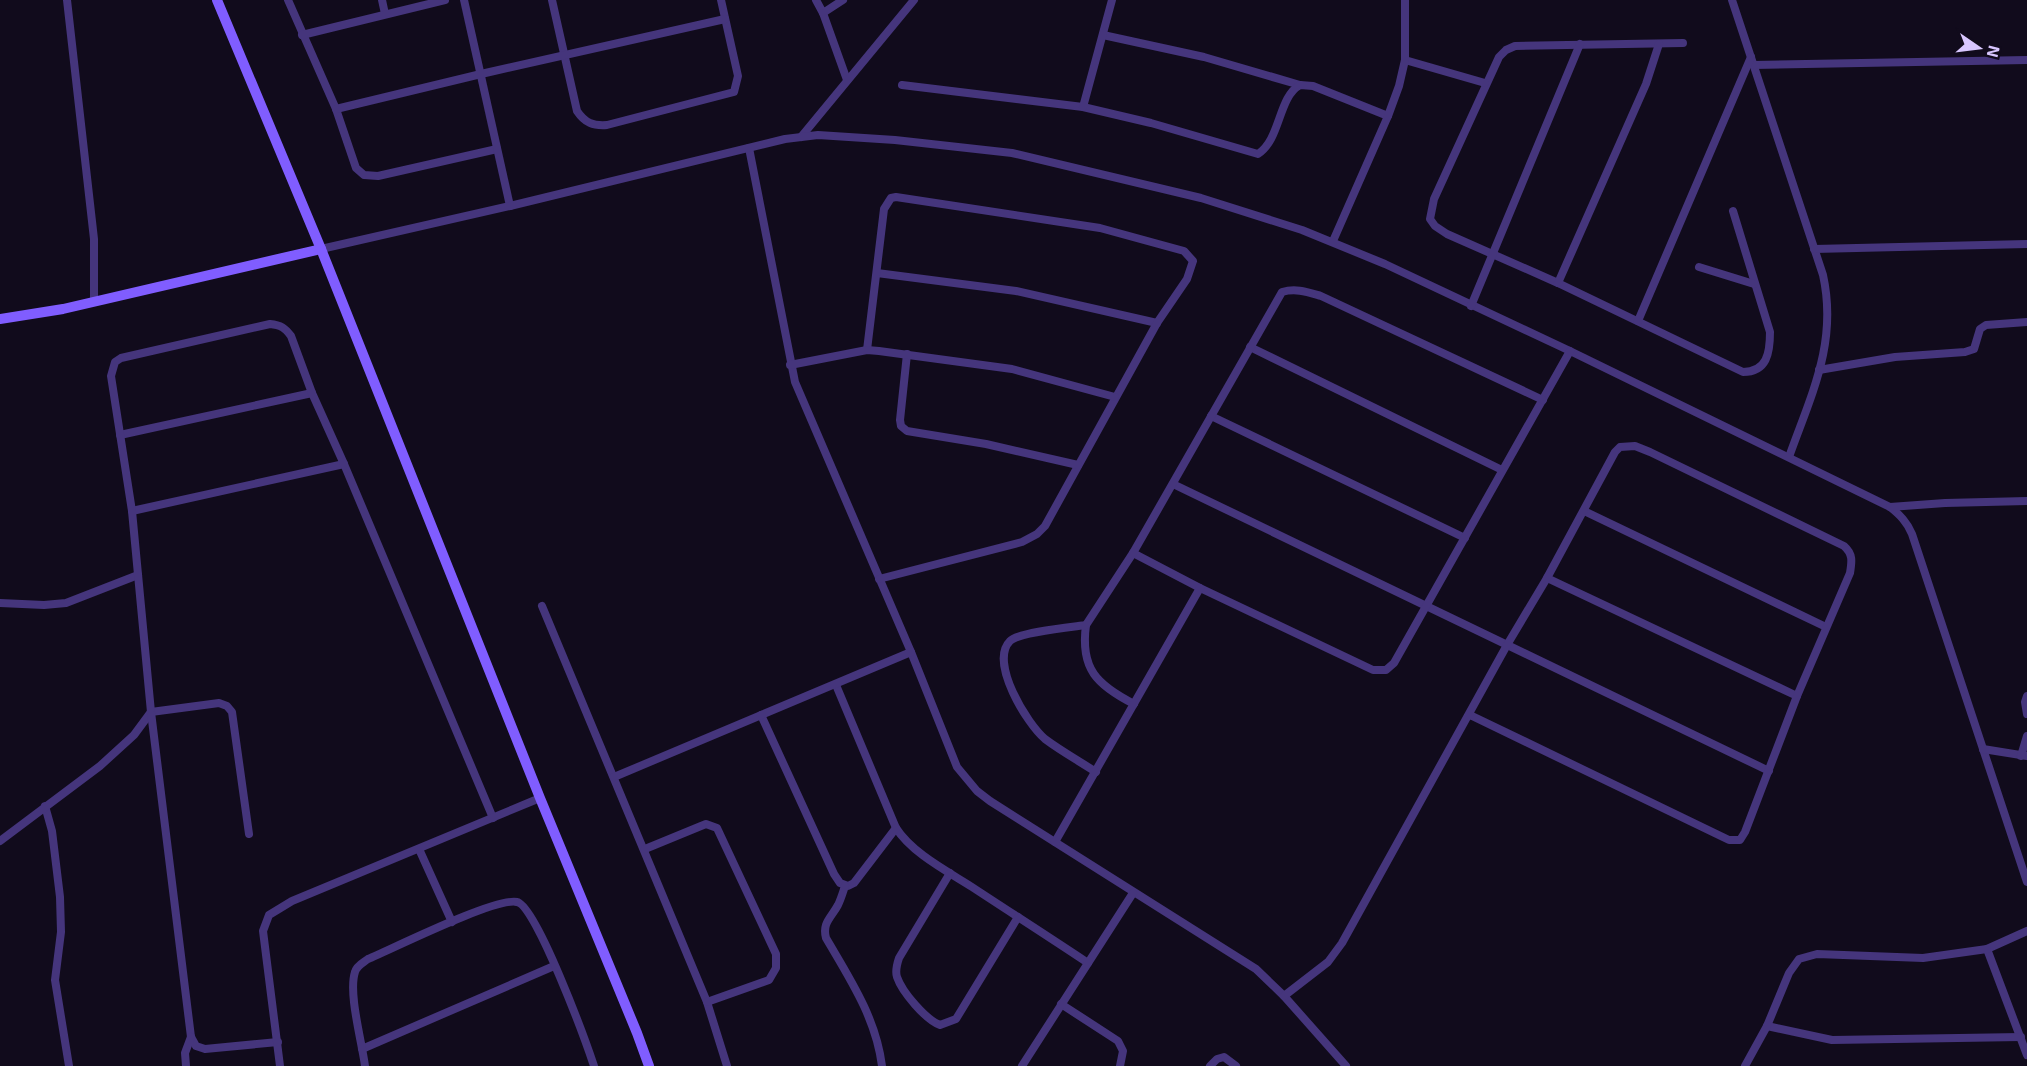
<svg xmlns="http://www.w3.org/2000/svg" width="2027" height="1066" font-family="'Exo 2',sans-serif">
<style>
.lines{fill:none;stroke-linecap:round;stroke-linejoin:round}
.street{stroke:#45357c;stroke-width:8}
.secondary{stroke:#805dff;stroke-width:10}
</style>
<rect width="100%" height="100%" fill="#110b1c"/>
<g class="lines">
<g class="street">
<path d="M 67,0 L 94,239 L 94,302"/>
<path d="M 288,0 L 336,109 L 356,168 L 364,175 L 378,176 L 497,149"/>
<path d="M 382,0 L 385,14"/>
<path d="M 464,0 L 510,206"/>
<path d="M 552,0 L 577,111 C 585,123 593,126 607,125 L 734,92 L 738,76 L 721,0"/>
<path d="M 816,0 L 823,13 L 843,0"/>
<path d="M 1732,0 L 1823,275 C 1838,343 1811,395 1789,457"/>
<path d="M 823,13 L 847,80"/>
<path d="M 302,35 L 445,0"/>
<path d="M 1103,35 L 1204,57 L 1300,85"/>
<path d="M 1683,43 L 1515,46 L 1506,50 L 1499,57 L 1434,199 L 1430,219 L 1435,226 L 1447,234 L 1558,283 L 1743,372 C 1767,372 1770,353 1770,332 L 1733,211"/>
<path d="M 1405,60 L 1485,83"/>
<path d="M 1754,65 L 2027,60"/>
<path d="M 902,85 L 1083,107 L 1151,123 L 1258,154 C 1281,139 1278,97 1300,85 L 1313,86 L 1388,116"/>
<path d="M 1083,107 L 1112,0"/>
<path d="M 336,109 L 481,74 L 725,19"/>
<path d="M 801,137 L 914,0"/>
<path d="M 749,148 L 795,382 L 911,652 L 957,767 L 977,791 L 990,801 L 1256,969 L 1284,996 L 1346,1066"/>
<path d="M 1333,241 L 1388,116 L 1399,86 L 1405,60 L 1405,0"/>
<path d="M 321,249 L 510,206 L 785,139 L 818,135 L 895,140 L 1012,153 L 1201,198 L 1302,230 L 1385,264 L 1570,351 L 1890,507 C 1900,515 1907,522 1912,534 L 2027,882"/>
<path d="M 1814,249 L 2027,244"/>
<path d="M 1699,267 L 1754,284"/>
<path d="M 877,273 L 1016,291 L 1157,323"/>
<path d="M 1558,283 L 1646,84 L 1659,44"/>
<path d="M 1471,306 L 1580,44"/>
<path d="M 1638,321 L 1751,57"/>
<path d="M 1250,347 L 1502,470"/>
<path d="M 867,350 L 884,209 L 891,198 L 896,197 L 1100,228 L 1184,251 L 1193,261 L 1187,279 L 1157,323 L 1045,526 L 1037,534 L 1022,542 L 879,579"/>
<path d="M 907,354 L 900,420 L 901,426 L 907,431 L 986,444 L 1078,465"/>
<path d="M 790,365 L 867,350 L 879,351 L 1012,369 L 1115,397"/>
<path d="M 1819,370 L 1895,357 L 1965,352 L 1974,349 L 1980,329 L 1986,325 L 2027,322"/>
<path d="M 1211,416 L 1465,538"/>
<path d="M 120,435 L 312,393"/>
<path d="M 1173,484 L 1769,771"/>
<path d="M 1890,507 L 1945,503 L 2027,501"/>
<path d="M 132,511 L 344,464"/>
<path d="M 1584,511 L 1826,627"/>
<path d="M 1133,553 L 1200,588 L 1373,670 L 1386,670 L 1394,663 L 1570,351"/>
<path d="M 1547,578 L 1797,696"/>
<path d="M 0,603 L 44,605 L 66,603 L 138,575"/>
<path d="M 542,606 L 707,1002 L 727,1066"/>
<path d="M 1086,625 C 1080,669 1097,685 1134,704"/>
<path d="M 836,685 L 896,828 C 912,853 947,871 972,887 C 1010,912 1049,937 1088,963"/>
<path d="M 2027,696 L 2025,702 L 2027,714"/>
<path d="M 761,715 L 834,874 L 840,883 L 848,886 L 854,883 L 896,828"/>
<path d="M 1983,749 L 2027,756"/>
<path d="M 2021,756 L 2027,736"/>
<path d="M 1096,772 C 1079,761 1061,751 1045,739 C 1027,724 989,662 1010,641 C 1019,632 1072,627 1086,625 L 1133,553 L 1282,292 C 1296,288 1307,292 1321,296 L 1543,400"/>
<path d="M 614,777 L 911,652"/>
<path d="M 45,806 L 52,831 L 60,897 L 61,932 L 55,980 L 69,1066"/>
<path d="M 0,841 L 100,766 L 134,735 L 151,712 L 219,703 L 227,706 L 232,712 L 249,834"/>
<path d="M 1055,842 L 1200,588"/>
<path d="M 419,849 L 452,922"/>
<path d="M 645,849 L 701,826 L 706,824 L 717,828 L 776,954 L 776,968 L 769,980 L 707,1002"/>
<path d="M 950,873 L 899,958 C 897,964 895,971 897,977 C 902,992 926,1020 940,1025 L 956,1019 L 1018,917"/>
<path d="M 845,886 C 843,892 841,899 838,905 C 831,918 822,923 826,938 C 850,979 876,1018 882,1066"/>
<path d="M 2027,931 L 1987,949 L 2027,1055"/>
<path d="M 1284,996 L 1328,962 L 1342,943 L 1507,645 L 1547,578 L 1615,452 L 1620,447 L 1635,446 L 1650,452 L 1844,546 C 1853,554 1852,561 1850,573 L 1797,696 L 1745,832 L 1740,840 L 1729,840 L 1470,715"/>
<path d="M 1061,1004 L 1118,1041 L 1123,1051 L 1120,1066"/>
<path d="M 1767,1026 L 1832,1040 L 2021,1037"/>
<path d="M 278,1042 L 205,1049 L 196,1046 L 191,1037 L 151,712 L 132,511 L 111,376 L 115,362 L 121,358 L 270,324 C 281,325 285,328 291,336 L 312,393 L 344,464 L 493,818"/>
<path d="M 362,1049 L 554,966"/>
<path d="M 186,1066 L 185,1053 L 191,1037"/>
<path d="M 280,1066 L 263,931 L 269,915 L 292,901 L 540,798"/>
<path d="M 365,1066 C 362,1042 348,993 355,972 C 357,965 363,963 368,959 C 394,948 496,897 517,902 C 536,905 586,1042 594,1066"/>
<path d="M 1022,1066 L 1133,893"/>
<path d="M 1210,1066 L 1217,1059 L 1224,1057 L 1236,1066"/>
<path d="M 1745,1066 L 1767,1026 L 1789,973 L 1799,959 L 1817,954 L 1923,958 L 1987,949"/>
</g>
<g class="secondary">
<path d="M 217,0 L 321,249 L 540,798 L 637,1033 L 649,1066"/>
<path d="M 0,319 L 63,309 L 321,249"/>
</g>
</g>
<g transform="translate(1979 48) rotate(104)" stroke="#110b1c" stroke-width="4.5" paint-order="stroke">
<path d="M0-4.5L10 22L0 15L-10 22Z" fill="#d8c6ff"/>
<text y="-9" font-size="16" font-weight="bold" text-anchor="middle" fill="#d8c6ff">N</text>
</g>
</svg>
